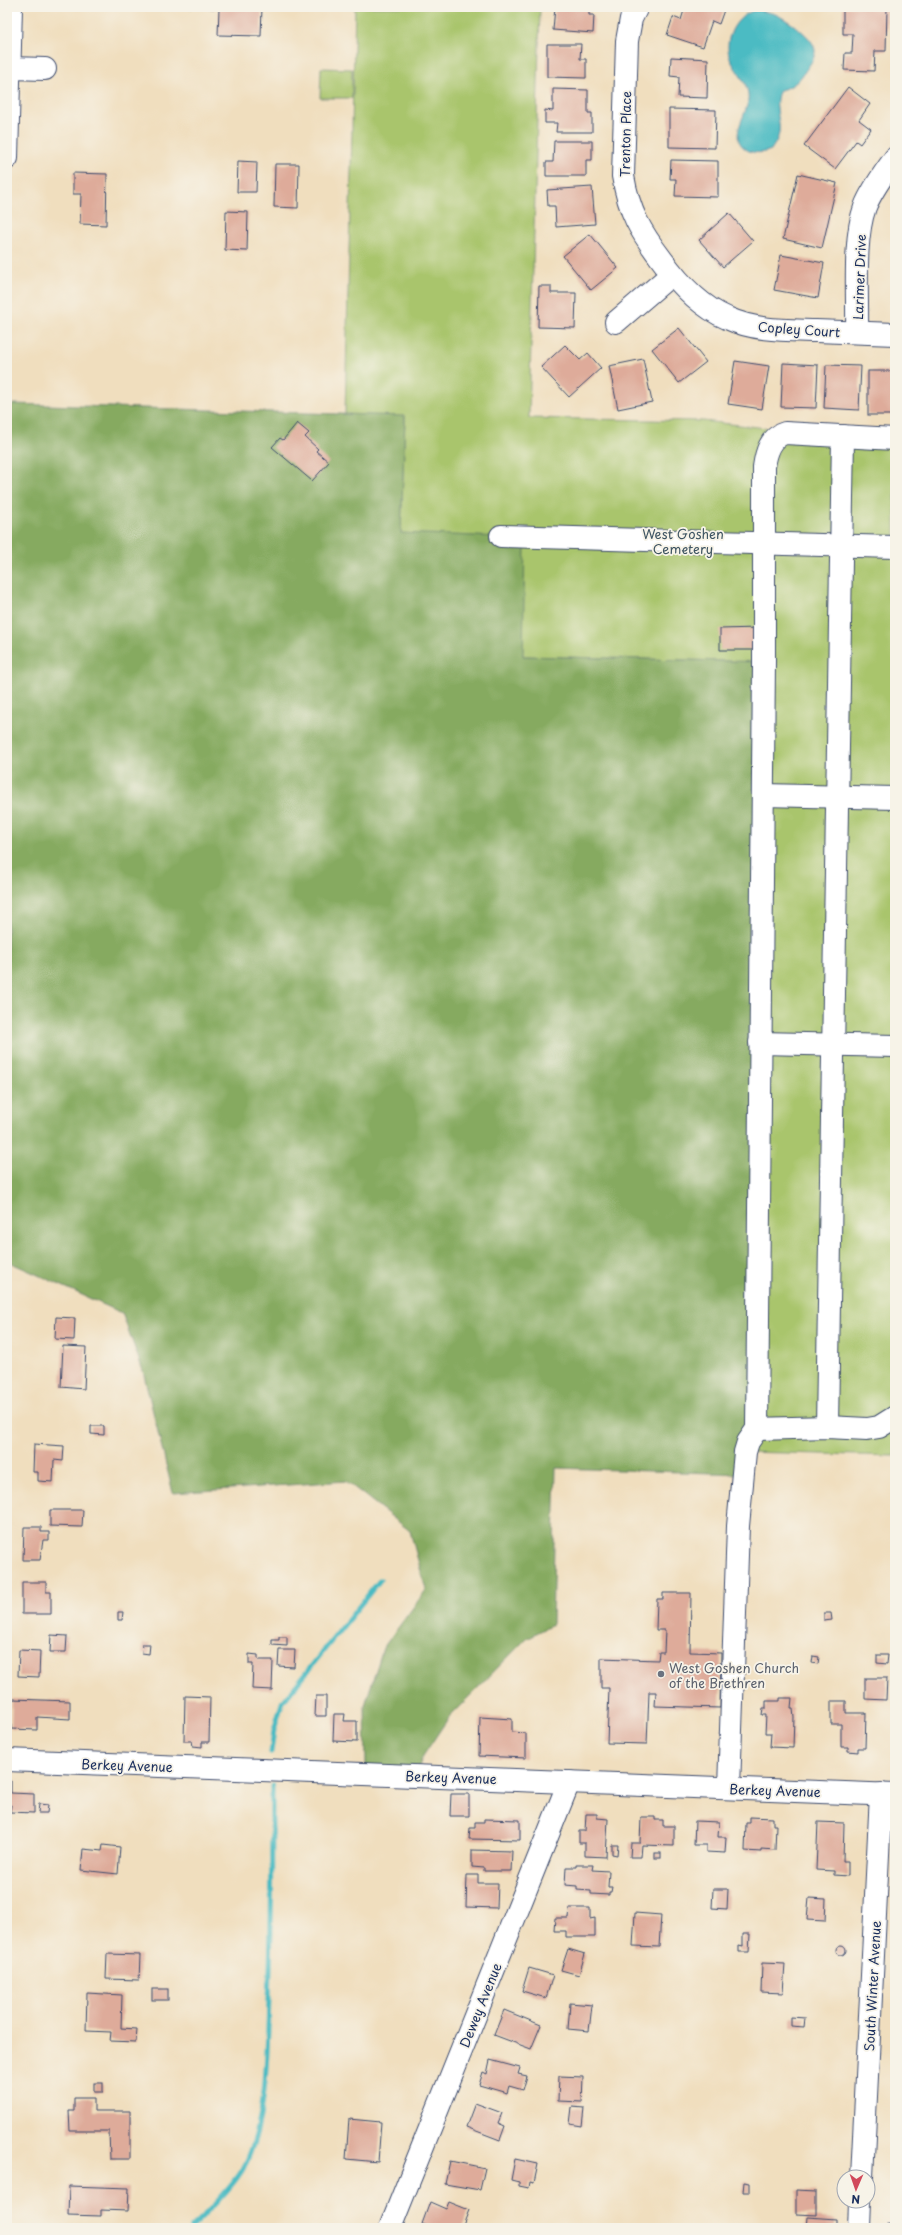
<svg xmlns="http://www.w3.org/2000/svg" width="902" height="2235" font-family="'Playpen Sans',sans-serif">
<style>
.green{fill:#a9c56c;stroke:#627a65}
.forest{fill:#86aa60;stroke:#506c5f}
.water{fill:#4cbbc3;stroke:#347590}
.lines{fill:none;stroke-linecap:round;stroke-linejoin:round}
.stream{stroke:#4cbbc3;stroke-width:5}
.building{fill:#deab9a}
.minor-casing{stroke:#3b496c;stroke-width:24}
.minor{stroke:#fff;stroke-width:22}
.worship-dot{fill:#6b7280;stroke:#f7f3e8;stroke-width:1.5}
.labels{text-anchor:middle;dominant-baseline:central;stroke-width:3.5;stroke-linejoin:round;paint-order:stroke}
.street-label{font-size:13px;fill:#1b2f5e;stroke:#f7f3e8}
.park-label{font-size:13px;fill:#3e5462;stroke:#f7f3e8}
.worship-label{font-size:13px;fill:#5b616d;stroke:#f7f3e8;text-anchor:start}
</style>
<rect width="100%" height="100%" fill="#f7f3e8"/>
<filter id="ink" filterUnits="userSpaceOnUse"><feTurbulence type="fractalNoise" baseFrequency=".025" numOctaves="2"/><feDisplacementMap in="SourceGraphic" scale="8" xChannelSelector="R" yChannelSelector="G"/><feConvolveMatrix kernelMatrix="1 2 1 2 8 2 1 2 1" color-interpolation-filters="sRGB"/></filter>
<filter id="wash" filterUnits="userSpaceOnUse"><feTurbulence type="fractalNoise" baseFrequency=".012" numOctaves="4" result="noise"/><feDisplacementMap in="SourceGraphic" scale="16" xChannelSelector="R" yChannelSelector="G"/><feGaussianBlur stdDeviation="0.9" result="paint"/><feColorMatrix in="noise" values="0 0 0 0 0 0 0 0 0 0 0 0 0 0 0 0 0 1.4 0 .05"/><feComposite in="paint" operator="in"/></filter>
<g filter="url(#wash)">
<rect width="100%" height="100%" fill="#f0debe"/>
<g class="green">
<path d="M 355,7 L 540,7 L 529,418 L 703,421 L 784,430 L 895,435 L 895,1456 L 745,1452 L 764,662 L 522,656 L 525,538 L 401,534 L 405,417 L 345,414 Z"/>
<path d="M 321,68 L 352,69 L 352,98 L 320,98 Z"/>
</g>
<path class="forest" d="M 13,404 L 405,416 L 401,533 L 525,538 L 523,656 L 764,662 L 757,1429 L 743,1474 L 556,1468 L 552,1625 L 527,1638 L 449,1717 L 423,1756 L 418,1769 L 366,1767 L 365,1705 L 383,1648 L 426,1590 L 410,1531 L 346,1481 L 173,1493 L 143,1371 L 122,1313 L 7,1261 L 7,411 Z"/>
<path class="water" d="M 756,10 C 762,11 769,12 775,14 C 786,19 815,37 815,51 C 815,58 810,64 806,70 C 799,81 793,87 780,90 C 772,104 781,118 779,133 C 778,140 774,145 771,150 C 764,153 754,154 747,150 C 725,136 751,113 748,94 C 747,80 732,68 729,55 C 724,36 738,14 756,10 Z"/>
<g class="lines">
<g class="stream">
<path d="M 271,1752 L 274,1730 L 282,1703 L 380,1580"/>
<path d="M 191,2228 C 204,2217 235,2183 243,2169 C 268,2121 267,2051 269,1999 C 272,1928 272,1857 272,1786"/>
</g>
</g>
<g id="blocks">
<g class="building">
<path d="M 177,7 L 262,7 L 261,36 L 218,35 L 219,9 Z"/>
<path d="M 555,7 L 589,7 L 589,15 L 594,15 L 593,33 L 553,30 Z"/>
<path d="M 685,7 L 716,7 L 724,10 L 719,24 L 712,21 L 703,47 L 667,35 L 673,17 L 681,20 Z"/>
<path d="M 843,7 L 887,7 L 886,51 L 875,51 L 874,71 L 844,70 L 845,53 L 852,53 L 853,34 L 843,34 Z"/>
<path d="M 547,44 L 581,44 L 580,59 L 586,59 L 586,78 L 547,77 Z"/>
<path d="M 671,57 L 708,59 L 707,98 L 678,97 L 679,77 L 670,76 Z"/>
<path d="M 848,87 L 870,104 L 859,120 L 871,129 L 860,144 L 856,141 L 835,169 L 804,146 Z"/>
<path d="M 553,89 L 588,90 L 588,113 L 592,113 L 592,132 L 556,132 L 557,123 L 545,123 L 545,110 L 553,111 Z"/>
<path d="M 669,109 L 716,110 L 715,148 L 669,147 Z"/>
<path d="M 554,141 L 592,141 L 592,160 L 586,160 L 586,176 L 546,176 L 546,162 L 553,162 Z"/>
<path d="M 671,160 L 718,161 L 718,197 L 675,196 L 676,179 L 670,179 Z"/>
<path d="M 238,161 L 257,162 L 256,192 L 237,192 Z"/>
<path d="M 275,164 L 299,164 L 298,208 L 274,207 Z"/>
<path d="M 73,173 L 107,174 L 106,225 L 80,224 L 81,194 L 73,194 Z"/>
<path d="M 798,174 L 837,183 L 822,248 L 783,239 Z"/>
<path d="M 592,187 L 595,224 L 556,227 L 555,206 L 548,206 L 547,190 Z"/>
<path d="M 226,211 L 248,212 L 247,251 L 225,250 Z"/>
<path d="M 729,213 L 753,241 L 723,267 L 699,240 Z"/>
<path d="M 590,234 L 618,268 L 591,290 L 563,256 Z"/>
<path d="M 781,255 L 824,263 L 818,298 L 774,290 Z"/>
<path d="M 539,286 L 551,286 L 551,293 L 576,293 L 575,328 L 538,327 Z"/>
<path d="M 679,328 L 706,362 L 679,383 L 652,349 Z"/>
<path d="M 565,345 L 580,360 L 588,353 L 601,368 L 569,397 L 541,367 Z"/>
<path d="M 643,359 L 652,402 L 618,409 L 609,366 Z"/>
<path d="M 735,361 L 769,366 L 762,409 L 728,404 Z"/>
<path d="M 783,363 L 818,365 L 816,408 L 781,407 Z"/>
<path d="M 826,365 L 861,366 L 859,410 L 824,408 Z"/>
<rect x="868" y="371" width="27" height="44"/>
<path d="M 297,423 L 309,433 L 305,437 L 318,449 L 316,451 L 329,462 L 312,481 L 272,447 L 280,438 L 283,440 Z"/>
<path d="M 758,628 L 758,650 L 720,650 L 720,629 Z"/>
<path d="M 56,1317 L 75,1318 L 74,1340 L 55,1339 Z"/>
<path d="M 63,1346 L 86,1347 L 84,1389 L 61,1387 Z"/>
<path d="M 91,1426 L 104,1426 L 104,1435 L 91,1434 Z"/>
<path d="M 34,1444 L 64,1446 L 63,1461 L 54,1460 L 53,1482 L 38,1481 L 38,1472 L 33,1472 Z"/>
<path d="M 50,1510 L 83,1510 L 82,1527 L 50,1526 Z"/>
<path d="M 24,1527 L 41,1527 L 41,1532 L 49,1532 L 49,1540 L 43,1540 L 40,1560 L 23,1560 Z"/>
<path d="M 22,1582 L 46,1582 L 46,1592 L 51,1592 L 51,1614 L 22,1614 Z"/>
<path d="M 663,1593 L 691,1593 L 690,1652 L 721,1653 L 720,1708 L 655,1706 L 656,1692 L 649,1692 L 647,1744 L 607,1743 L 609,1688 L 601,1688 L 601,1658 L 658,1660 L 659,1652 L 664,1652 L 665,1630 L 656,1630 L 657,1599 L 663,1599 Z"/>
<path d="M 118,1612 L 123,1612 L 122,1620 L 118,1620 Z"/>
<path d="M 824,1613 L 831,1613 L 832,1620 L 824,1621 Z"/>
<path d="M 51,1635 L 67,1636 L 66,1652 L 50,1652 Z"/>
<path d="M 279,1637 L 287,1637 L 287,1646 L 272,1645 L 272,1640 L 279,1640 Z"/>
<path d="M 143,1644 L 150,1644 L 149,1654 L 142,1653 Z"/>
<path d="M 19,1650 L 40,1651 L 39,1677 L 18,1676 Z"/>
<path d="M 279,1650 L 295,1650 L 294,1667 L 278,1666 Z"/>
<path d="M 249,1654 L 258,1655 L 258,1660 L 273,1660 L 272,1690 L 252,1689 L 253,1664 L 249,1664 Z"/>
<path d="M 877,1655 L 888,1655 L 887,1664 L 877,1663 Z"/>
<path d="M 813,1656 L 819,1657 L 818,1664 L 812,1663 Z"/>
<path d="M 865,1678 L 887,1678 L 886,1700 L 865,1699 Z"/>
<path d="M 185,1696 L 210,1697 L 209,1742 L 202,1742 L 202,1747 L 193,1746 L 192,1741 L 184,1741 Z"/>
<path d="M 316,1696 L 326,1696 L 326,1716 L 315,1716 Z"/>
<path d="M 780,1698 L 792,1698 L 791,1708 L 793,1708 L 794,1717 L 793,1748 L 770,1747 L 771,1733 L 765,1733 L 766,1715 L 762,1715 L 763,1708 L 766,1708 L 766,1701 L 780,1701 Z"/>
<path d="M 12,1699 L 70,1701 L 70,1719 L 37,1717 L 37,1730 L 11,1729 Z"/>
<path d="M 831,1701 L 846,1701 L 846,1713 L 866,1713 L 865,1748 L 858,1748 L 858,1752 L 848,1751 L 848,1747 L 841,1747 L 841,1724 L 831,1724 Z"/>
<path d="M 334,1714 L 345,1714 L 344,1721 L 357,1721 L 357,1742 L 333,1741 Z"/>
<path d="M 480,1717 L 512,1719 L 512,1732 L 526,1733 L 526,1758 L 479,1756 Z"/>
<path d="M 7,1781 L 11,1781 L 11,1793 L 34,1794 L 34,1813 L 10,1812 L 11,1805 L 7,1805 Z"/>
<path d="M 451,1794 L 469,1794 L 469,1816 L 450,1816 Z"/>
<path d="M 39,1804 L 48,1805 L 47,1813 L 38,1813 Z"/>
<path d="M 586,1814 L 597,1814 L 597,1818 L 608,1819 L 606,1857 L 585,1856 L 585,1843 L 579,1843 L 579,1831 L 585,1831 Z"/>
<path d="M 641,1817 L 655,1817 L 655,1820 L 663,1820 L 663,1826 L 674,1826 L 674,1846 L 642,1845 L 641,1857 L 630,1857 L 631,1843 L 640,1843 Z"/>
<path d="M 750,1817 L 773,1818 L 773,1825 L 776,1825 L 775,1850 L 761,1849 L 761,1852 L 745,1851 L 746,1823 L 750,1823 Z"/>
<path d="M 484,1819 L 520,1820 L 520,1840 L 469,1839 L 470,1828 L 475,1828 L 475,1822 L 484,1822 Z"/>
<path d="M 695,1821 L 719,1822 L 718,1837 L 726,1837 L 725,1853 L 706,1852 L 706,1845 L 694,1845 Z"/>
<path d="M 818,1822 L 844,1823 L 843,1861 L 848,1861 L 848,1876 L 834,1875 L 834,1871 L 816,1870 Z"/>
<path d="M 103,1845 L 120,1847 L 118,1874 L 81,1870 L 83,1849 L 102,1851 Z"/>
<path d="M 612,1845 L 618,1845 L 617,1855 L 612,1854 Z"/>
<path d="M 472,1850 L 512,1851 L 511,1871 L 484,1871 L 484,1868 L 472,1867 Z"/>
<rect x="655" y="1853" width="6" height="5"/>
<path d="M 576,1865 L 593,1865 L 592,1870 L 609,1871 L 608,1887 L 612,1887 L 611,1892 L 609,1892 L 609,1895 L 591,1894 L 591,1891 L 577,1890 L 577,1886 L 565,1885 L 566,1867 L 576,1867 Z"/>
<path d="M 467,1875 L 478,1875 L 478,1883 L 498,1883 L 497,1908 L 466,1907 Z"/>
<path d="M 713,1889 L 728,1889 L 727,1909 L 712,1908 Z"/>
<path d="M 809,1898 L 826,1899 L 825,1921 L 807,1920 Z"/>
<rect x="893" y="1907" width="2" height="15"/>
<path d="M 569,1908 L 590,1908 L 590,1919 L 595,1918 L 595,1937 L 566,1937 L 566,1931 L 554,1931 L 555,1918 L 568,1918 Z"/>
<path d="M 635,1913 L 661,1915 L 659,1947 L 633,1946 Z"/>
<path d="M 743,1934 L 750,1934 L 749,1952 L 739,1952 L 739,1945 L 743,1946 Z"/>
<circle cx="841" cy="1950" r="5"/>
<path d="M 568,1949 L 585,1954 L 579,1975 L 561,1970 Z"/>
<path d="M 107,1954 L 140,1955 L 139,1980 L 106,1979 Z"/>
<path d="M 894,1961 L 895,1961 L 895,1981 L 893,1981 Z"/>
<path d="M 762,1963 L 785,1964 L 783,1993 L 761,1992 Z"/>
<path d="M 529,1968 L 553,1975 L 546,1998 L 522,1991 Z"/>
<rect x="152" y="1989" width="16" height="11"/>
<path d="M 87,1993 L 122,1995 L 121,2028 L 137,2029 L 136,2042 L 110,2041 L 111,2032 L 86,2031 Z"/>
<path d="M 570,2003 L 592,2005 L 589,2031 L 568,2029 Z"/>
<path d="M 504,2010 L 541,2025 L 531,2049 L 494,2035 Z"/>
<path d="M 791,2017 L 805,2018 L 804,2027 L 791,2026 Z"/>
<path d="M 490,2060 L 520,2068 L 518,2074 L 527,2076 L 523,2090 L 509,2086 L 507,2093 L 479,2085 L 483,2072 L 487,2074 Z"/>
<path d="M 559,2076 L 583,2077 L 582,2102 L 558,2101 Z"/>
<rect x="94" y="2083" width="9" height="9"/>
<path d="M 74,2098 L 94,2098 L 94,2111 L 130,2111 L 130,2159 L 110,2159 L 109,2131 L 70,2131 L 69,2111 L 74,2111 Z"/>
<path d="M 475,2103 L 502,2113 L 498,2123 L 505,2126 L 500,2140 L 466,2127 Z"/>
<path d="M 572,2107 L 584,2108 L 582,2126 L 570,2124 Z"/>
<path d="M 349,2119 L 381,2122 L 378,2162 L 346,2159 Z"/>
<path d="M 515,2159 L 538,2164 L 534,2183 L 530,2182 L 529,2188 L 519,2186 L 519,2182 L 511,2180 Z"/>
<path d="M 450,2161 L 485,2168 L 480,2190 L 445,2184 Z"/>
<path d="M 744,2182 L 750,2183 L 750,2192 L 743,2192 Z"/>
<path d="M 69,2186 L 129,2188 L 128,2211 L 101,2210 L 101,2216 L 68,2215 Z"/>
<path d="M 796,2190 L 816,2191 L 816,2215 L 796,2214 Z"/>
<path d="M 430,2202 L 446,2209 L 449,2202 L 469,2210 L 462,2228 L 433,2228 L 422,2224 Z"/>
<path d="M 807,2217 L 836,2219 L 836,2228 L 806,2228 Z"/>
<rect x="889" y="2224" width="6" height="4"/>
</g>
</g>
</g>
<g filter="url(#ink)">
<use href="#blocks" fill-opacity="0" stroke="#3b496c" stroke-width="1"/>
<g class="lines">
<g class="minor-casing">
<g id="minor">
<path d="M 637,7 L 631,19 L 627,41 L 623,176 C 629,212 640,231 662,260 C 678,282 701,307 727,318 C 755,331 786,330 816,331 C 842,332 869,333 895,334"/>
<path d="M 10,68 L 45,69"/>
<path d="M 7,158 L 11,7"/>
<path d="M 616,322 L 672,274"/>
<path d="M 857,332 C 858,297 853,240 865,207 C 872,189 884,174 895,158"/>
<path d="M 501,536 L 895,547"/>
<path d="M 763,795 L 895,798"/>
<path d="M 760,1043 L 895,1046"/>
<path d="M 827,1427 L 843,436"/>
<path d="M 757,1429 L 827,1427 L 867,1429 L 879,1427 L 895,1417"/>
<path d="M 7,1760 L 895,1795"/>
<path d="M 729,1788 L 738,1526 L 745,1452 L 748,1442 L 757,1429 L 764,662 L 764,467 C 766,453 770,437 785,433 L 895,439"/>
<path d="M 862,2177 L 881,1794"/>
<path d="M 390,2228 L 569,1782"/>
<path d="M 859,2228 L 860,2201"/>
</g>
</g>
<use href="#minor" class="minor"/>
</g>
</g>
<circle class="worship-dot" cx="661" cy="1674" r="4"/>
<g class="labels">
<g class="street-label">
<text transform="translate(625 134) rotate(-89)">Trenton Place</text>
<text transform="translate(859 277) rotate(-88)">Larimer Drive</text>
<text transform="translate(799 329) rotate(4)">Copley Court</text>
<text transform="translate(127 1765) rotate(2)">Berkey Avenue</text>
<text transform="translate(451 1777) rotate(2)">Berkey Avenue</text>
<text transform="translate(775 1790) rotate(2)">Berkey Avenue</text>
<text transform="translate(872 1986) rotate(-87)">South Winter Avenue</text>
<text transform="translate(480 2005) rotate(-68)">Dewey Avenue</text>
</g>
<g class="park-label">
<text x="683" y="533">West Goshen<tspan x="683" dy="15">Cemetery</tspan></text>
</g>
<g class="worship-label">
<text x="669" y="1667">West Goshen Church<tspan x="669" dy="15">of the Brethren</tspan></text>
</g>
</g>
<rect width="902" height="2235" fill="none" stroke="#f7f3e8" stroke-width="24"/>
<g transform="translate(856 2189) rotate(182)"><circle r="19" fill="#f7f3e8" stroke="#9fa5b1"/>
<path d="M0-3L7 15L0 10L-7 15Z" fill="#d1495b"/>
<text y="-6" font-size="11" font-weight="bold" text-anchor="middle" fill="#1b2f5e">N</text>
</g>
</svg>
